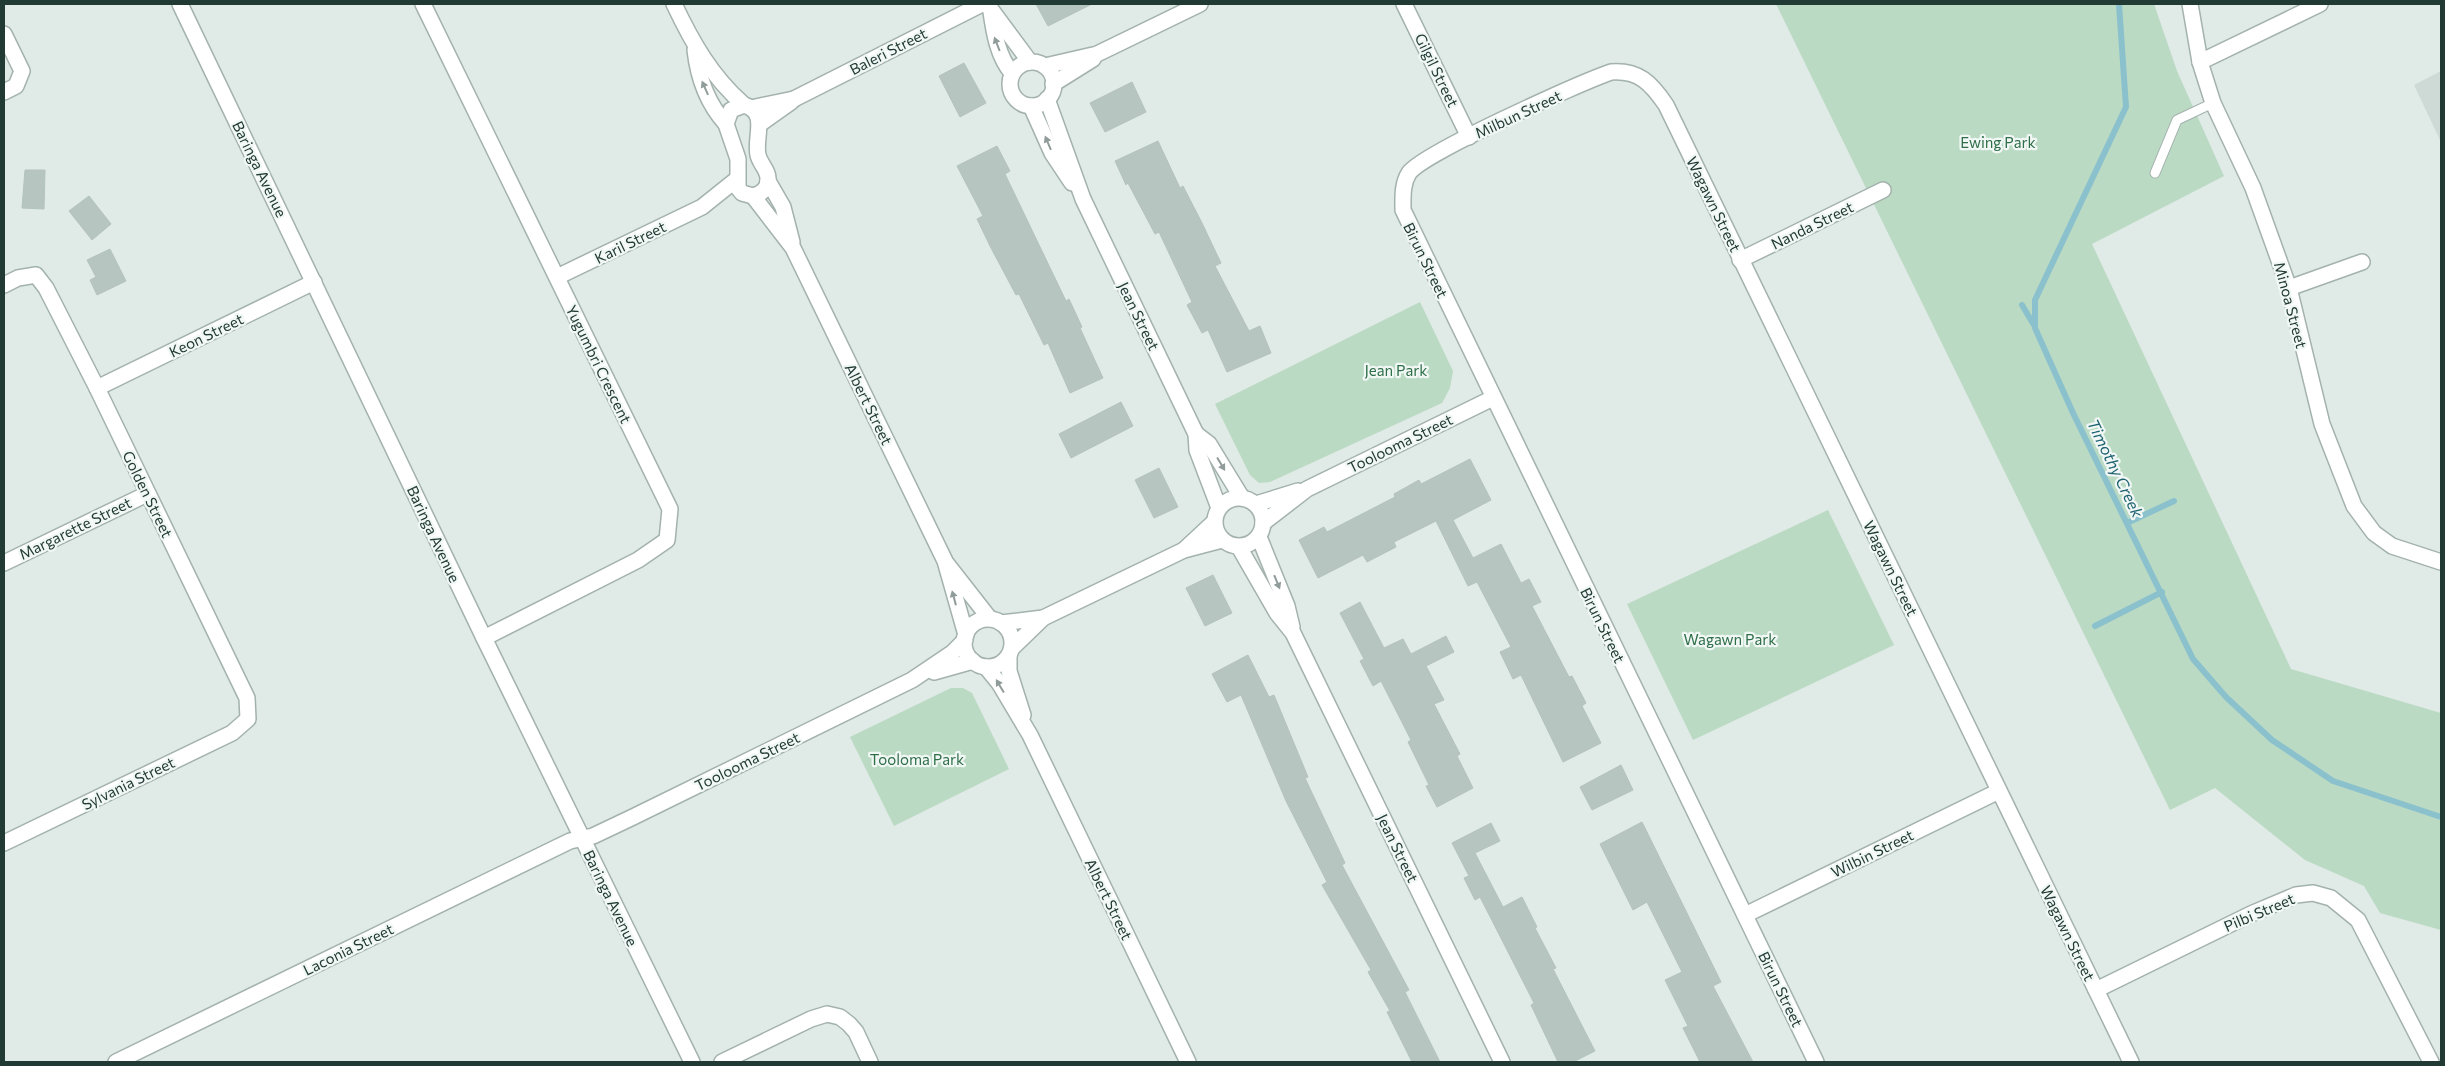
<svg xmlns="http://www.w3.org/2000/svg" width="2445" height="1066" font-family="Commissioner,sans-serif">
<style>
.built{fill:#cedad5}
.green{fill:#badac3}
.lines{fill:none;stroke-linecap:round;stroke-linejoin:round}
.stream{stroke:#8bc1cd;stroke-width:6}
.building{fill:#b6c5bf;stroke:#b3c3bd}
.lane-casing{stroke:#a3b2ad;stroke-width:11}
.street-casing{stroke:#a3b2ad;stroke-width:18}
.lane{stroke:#fff;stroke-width:9}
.street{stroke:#fff;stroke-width:15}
.oneway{fill:#909c9a}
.labels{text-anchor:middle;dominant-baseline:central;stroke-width:4.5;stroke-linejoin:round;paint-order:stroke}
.street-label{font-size:15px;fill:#223a34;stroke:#f0f7f4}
.park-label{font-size:15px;fill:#2e6e48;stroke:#f0f7f4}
.water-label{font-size:16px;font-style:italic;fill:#1f6272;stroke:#f0f7f4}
</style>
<rect width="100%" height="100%" fill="#e0eae6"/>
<path class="built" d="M 2441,71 L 2441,142 L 2414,85 Z"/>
<g class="green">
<path d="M 1776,4 L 2154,4 L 2177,71 L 2224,176 L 2092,244 L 2291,669 L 2441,713 L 2441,930 L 2380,913 L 2364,886 L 2305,860 L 2215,788 L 2170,810 Z"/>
<path d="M 1420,302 L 1453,371 L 1450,388 L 1442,403 L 1270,482 L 1259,483 L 1250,475 L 1215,404 Z"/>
<path d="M 1828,510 L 1894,645 L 1693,740 L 1627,604 Z"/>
<path d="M 951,688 L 963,688 L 972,693 L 1009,769 L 894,826 L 850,737 Z"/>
</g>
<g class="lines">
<g class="stream">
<path d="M 2119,4 L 2126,107 L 2035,300 L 2035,328 L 2073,413 L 2193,659 L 2226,697 L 2272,740 L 2333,781 L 2441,817"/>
<path d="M 2022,305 L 2034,325"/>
<path d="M 2127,523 L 2174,501"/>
<path d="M 2095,626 L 2162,592"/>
</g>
</g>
<g class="building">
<path d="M 1036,4 L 1092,4 L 1048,26 Z"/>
<path d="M 964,63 L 986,103 L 960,117 L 939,76 Z"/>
<path d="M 1132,82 L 1146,112 L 1105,132 L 1090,103 Z"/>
<path d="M 1158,141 L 1180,188 L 1183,186 L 1202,223 L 1221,263 L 1215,266 L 1249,331 L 1260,326 L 1271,353 L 1227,372 L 1208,330 L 1202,333 L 1187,305 L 1192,302 L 1159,232 L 1155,234 L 1128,183 L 1126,185 L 1115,161 Z"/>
<path d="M 997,146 L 1010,171 L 1005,174 L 1066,301 L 1069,299 L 1082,327 L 1080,328 L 1103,378 L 1070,393 L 1048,343 L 1044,345 L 1019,294 L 1016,295 L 991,248 L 977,219 L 983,216 L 957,166 Z"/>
<path d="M 25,170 L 45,170 L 44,209 L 22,208 Z"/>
<path d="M 89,196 L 111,224 L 92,240 L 69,211 Z"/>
<path d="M 110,249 L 126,281 L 97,295 L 90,280 L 96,277 L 87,260 Z"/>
<path d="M 1121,402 L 1133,426 L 1071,458 L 1059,434 Z"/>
<path d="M 1470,459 L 1491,500 L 1453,520 L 1473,558 L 1501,544 L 1521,583 L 1529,579 L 1541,602 L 1532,606 L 1569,677 L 1572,676 L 1586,703 L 1582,706 L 1601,743 L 1563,762 L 1521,675 L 1513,679 L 1500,652 L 1511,647 L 1477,582 L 1468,586 L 1436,521 L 1394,542 L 1396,547 L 1367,562 L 1363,555 L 1318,578 L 1299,540 L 1324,527 L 1327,532 L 1395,497 L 1394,494 L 1419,480 L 1421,484 Z"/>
<path d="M 1159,468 L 1178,507 L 1154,518 L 1135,480 Z"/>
<path d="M 1213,575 L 1232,613 L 1205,626 L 1186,588 Z"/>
<path d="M 1360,602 L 1384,648 L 1403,639 L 1411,654 L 1446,636 L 1454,652 L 1426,666 L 1444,700 L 1434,704 L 1460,754 L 1457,756 L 1473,788 L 1437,807 L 1426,786 L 1429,785 L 1408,742 L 1411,740 L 1381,681 L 1373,686 L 1360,661 L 1364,659 L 1340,613 Z"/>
<path d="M 1248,655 L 1269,697 L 1274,695 L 1308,777 L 1305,778 L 1345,863 L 1342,865 L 1409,990 L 1405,992 L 1440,1062 L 1412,1062 L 1387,1012 L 1390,1011 L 1368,972 L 1371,970 L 1322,885 L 1327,882 L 1286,801 L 1241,695 L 1227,702 L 1212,674 Z"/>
<path d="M 1621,765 L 1633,790 L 1592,810 L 1580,787 Z"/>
<path d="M 1642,822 L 1721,982 L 1713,986 L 1753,1062 L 1700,1062 L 1683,1028 L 1688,1026 L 1665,980 L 1682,972 L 1647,902 L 1633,910 L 1600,844 Z"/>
<path d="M 1491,823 L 1500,841 L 1475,853 L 1503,907 L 1522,897 L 1537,927 L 1535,928 L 1556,968 L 1553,969 L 1595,1051 L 1573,1062 L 1558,1062 L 1531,1005 L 1534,1003 L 1480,897 L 1475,900 L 1464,878 L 1469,876 L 1452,843 Z"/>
</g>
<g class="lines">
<g class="lane-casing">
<path id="lane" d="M 2155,173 L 2177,120 L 2213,103"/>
</g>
<g class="street-casing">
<g id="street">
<path d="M 180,4 L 484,638 L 692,1062"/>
<path d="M 423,4 L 670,509 L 667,540 L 638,560 L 484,638"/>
<path d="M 674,4 C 692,42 711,76 744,105"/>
<path d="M 987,4 L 1030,62"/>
<path d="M 1404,4 L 1469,137"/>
<path d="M 2190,4 L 2200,62 L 2213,103 L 2253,188 L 2289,288 L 2322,424 L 2354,506 L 2374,533 L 2392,546 L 2441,562"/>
<path d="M 991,12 C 994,33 998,57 1012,73"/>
<path d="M 4,34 L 22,71 L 16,86 L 4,92"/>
<path d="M 695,50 C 698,77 707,103 726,124"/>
<path d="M 2200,62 L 2320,4"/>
<circle cx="1032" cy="84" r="22"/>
<path d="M 1045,66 L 1093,55"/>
<path d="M 1053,84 L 1093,59 L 1095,55 L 1200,4"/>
<path d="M 1047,99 L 1083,199 L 1196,434 L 1197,450 L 1219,508"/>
<path d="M 792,100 L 982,4"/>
<path d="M 744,105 C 769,112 754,137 758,155 C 760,164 769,171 768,180 C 768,189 761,194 753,196 L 742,193 L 738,188 L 738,159 L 726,124 L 731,110 Z"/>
<path d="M 1031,106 L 1052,153 L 1072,183"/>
<path d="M 751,108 L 794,99"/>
<path d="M 760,124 L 791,102"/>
<path d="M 768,181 L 783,207 L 792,242"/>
<path d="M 753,196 L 793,248 L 945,561 L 966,635"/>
<path d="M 1740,260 L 1883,190"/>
<path d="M 557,277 L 702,207 L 737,179"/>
<path d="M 4,285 L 18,278 L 36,275 L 46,288 L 97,388 L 247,698 L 248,719 L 232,733 L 4,843"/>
<path d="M 2289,288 L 2362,262"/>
<path d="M 97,388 L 314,282"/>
<path d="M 1196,434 L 1209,444 L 1242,498"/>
<circle cx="1239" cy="522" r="24"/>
<path d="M 1256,504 L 1298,491"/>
<path d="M 1263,523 L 1307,489 L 1493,398"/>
<path d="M 1259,537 L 1287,606 L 1292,627"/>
<path d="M 1239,547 L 1277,613 L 1293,633 L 1502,1062"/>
<path d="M 1185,549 L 1214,522"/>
<path d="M 4,563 L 147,494"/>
<path d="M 947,564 L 990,619"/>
<circle cx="988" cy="643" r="24"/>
<path d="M 1001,623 L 1043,618"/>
<path d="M 1012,648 L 1043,618 L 1184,550 L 1222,540"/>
<path d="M 1009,656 L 1009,671 L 1023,715"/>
<path d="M 986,667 L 999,683 L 1030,735 L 1188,1062"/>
<path d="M 934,672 L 973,661"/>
<path d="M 1745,915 L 1999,791"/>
<path d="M 2096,990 L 2251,914 L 2296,895 L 2313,893 L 2331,898 L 2358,920 L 2431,1062"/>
<path d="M 116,1062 L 570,841 L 593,836 L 633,817 L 912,680 L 952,653 L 965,640"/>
<path d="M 722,1062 L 811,1019 L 827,1014 L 840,1017 L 849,1024 L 856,1032 L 870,1062"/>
<path d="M 1816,1062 L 1403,210 C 1403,197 1402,184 1409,173 C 1423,153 1580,83 1611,72 C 1639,70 1651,83 1666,105 L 2131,1062"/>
</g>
</g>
<use href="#lane" class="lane"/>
<use href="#street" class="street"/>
</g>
<defs><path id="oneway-solid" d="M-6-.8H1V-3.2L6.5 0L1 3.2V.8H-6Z" transform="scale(1.25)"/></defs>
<g class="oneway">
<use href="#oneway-solid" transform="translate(997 44) rotate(-111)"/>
<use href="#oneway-solid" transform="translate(705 88) rotate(-114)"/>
<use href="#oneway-solid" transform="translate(1048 143) rotate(-113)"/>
<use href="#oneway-solid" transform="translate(1221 464) rotate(59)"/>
<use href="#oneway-solid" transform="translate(1277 582) rotate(68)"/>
<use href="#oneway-solid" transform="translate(954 598) rotate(-105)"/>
<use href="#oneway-solid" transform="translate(1000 686) rotate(-121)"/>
</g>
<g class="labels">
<g class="street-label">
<text transform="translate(888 51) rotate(-27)">Baleri Street</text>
<text transform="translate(1437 70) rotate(64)">Gilgil Street</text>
<text transform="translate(1518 114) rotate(-25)">Milbun Street</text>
<text transform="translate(260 169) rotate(64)">Baringa Avenue</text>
<text transform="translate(1714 204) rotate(64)">Wagawn Street</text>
<text transform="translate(1812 225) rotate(-26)">Nanda Street</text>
<text transform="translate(630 242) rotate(-26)">Karil Street</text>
<text transform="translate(1426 260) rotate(64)">Birun Street</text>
<text transform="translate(2291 305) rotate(75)">Minoa Street</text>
<text transform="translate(1139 316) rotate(64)">Jean Street</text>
<text transform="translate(206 335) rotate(-26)">Keon Street</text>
<text transform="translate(599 364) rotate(64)">Yugumbri Crescent</text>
<text transform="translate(869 404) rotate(64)">Albert Street</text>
<text transform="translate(1400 443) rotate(-26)">Toolooma Street</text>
<text transform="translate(148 494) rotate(64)">Golden Street</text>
<text transform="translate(75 528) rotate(-26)">Margarette Street</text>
<text transform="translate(434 534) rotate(65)">Baringa Avenue</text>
<text transform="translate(1891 568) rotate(64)">Wagawn Street</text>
<text transform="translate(1603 625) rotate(64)">Birun Street</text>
<text transform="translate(747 761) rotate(-26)">Toolooma Street</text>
<text transform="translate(128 783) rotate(-26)">Sylvania Street</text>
<text transform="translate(1398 848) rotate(64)">Jean Street</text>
<text transform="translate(1872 853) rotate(-26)">Wilbin Street</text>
<text transform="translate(611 898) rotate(64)">Baringa Avenue</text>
<text transform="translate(1109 899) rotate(64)">Albert Street</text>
<text transform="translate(2259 912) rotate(-23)">Pilbi Street</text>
<text transform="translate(2068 933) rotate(64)">Wagawn Street</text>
<text transform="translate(348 949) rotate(-26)">Laconia Street</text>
<text transform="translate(1781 989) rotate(64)">Birun Street</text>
</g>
<g class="park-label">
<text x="1998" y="142">Ewing Park</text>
<text x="1396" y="370">Jean Park</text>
<text x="1730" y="639">Wagawn Park</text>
<text x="917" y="759">Tooloma Park</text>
</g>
<g class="water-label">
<text transform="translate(2116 468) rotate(64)">Timothy Creek</text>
</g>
</g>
<rect width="2445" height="1066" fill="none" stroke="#223a34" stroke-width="10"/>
</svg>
